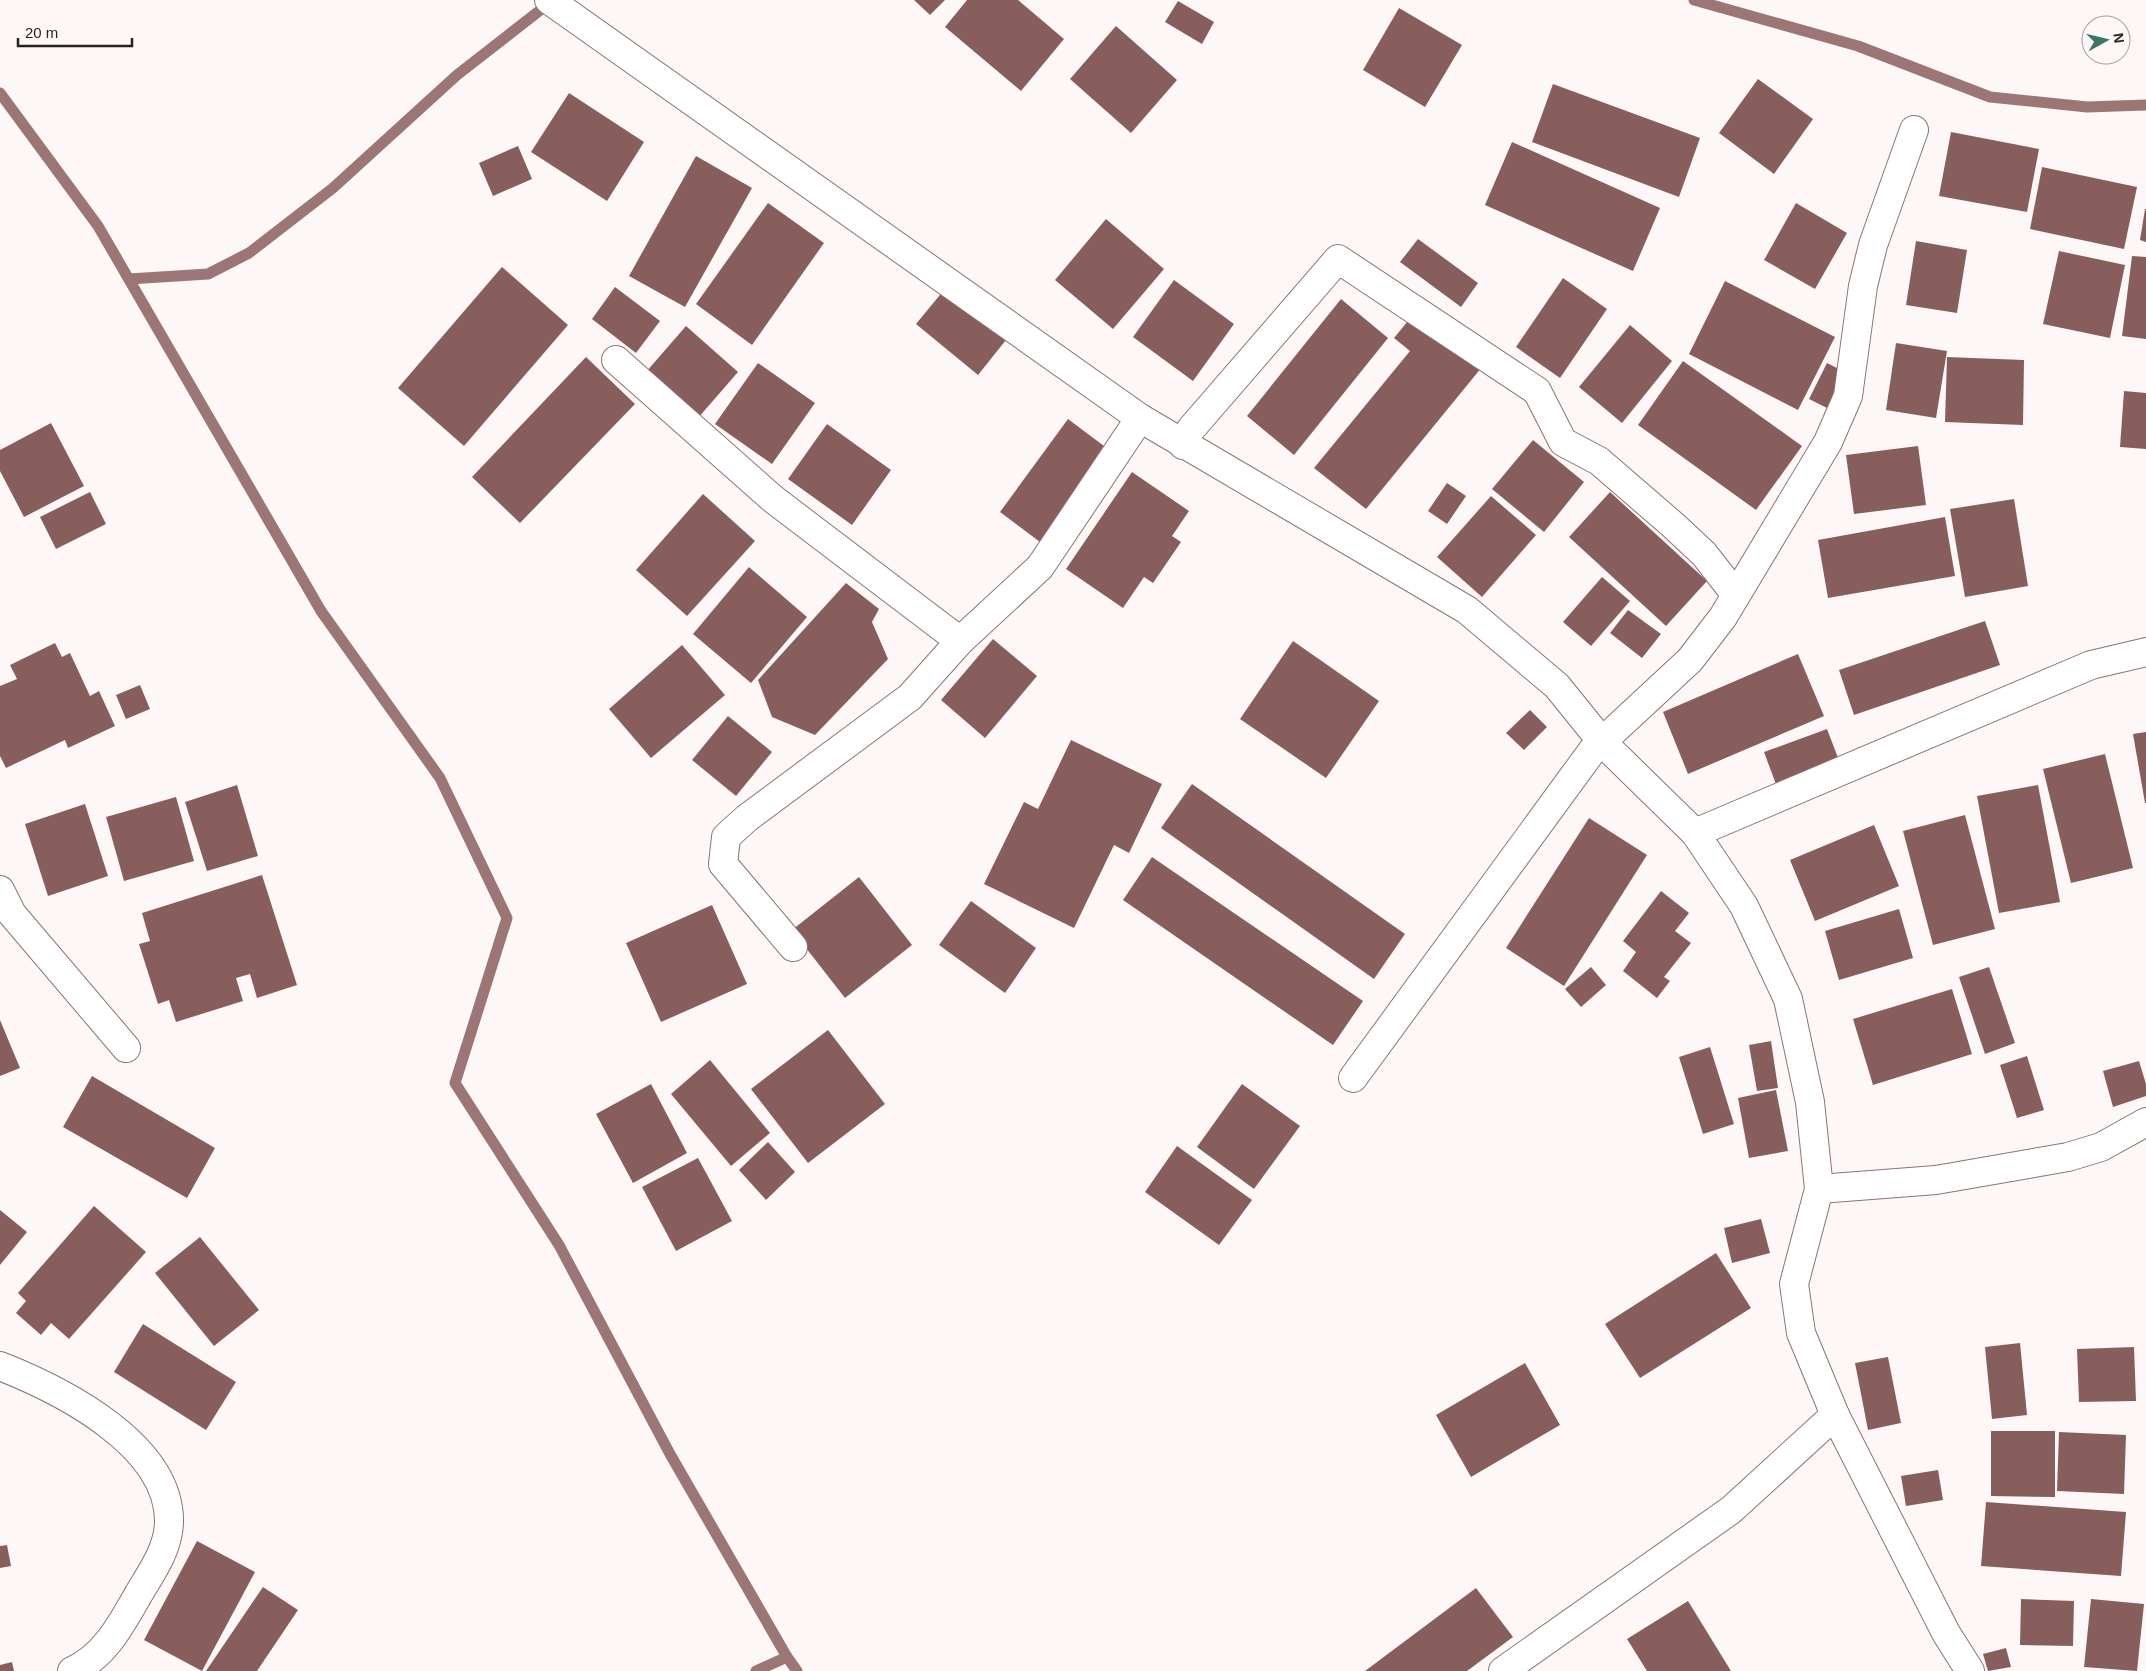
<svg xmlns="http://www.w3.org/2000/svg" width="2146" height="1671" font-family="Arial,sans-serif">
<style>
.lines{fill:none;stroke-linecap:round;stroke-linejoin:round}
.stream{stroke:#9b7675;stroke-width:11}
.building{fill:#885e5c}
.minor-casing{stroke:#8f7270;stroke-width:30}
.minor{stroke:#fff;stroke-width:28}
</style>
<rect width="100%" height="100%" fill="#fef7f7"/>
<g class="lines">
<g class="stream">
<path d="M 1694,0 L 1858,46 L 1990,97 L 2087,107 L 2146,105"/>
<path d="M 0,93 L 98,226 L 321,611 L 440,778 L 507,918 L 455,1083 L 559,1245 L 670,1454 L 787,1657 L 797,1671"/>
<path d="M 129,279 L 208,274 L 249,253 L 333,188 L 457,75 L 552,1"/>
<path d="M 756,1671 L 787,1657"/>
</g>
</g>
<g class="building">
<path d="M 914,0 L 945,0 L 930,15 Z"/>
<path d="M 967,0 L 1018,0 L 1064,39 L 1021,91 L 945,27 Z"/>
<path d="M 1178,1 L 1214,22 L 1202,44 L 1165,22 Z"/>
<path d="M 1399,8 L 1462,45 L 1425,107 L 1363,70 Z"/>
<path d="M 1116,26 L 1177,80 L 1131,133 L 1070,79 Z"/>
<path d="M 1758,79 L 1813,119 L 1774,174 L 1719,133 Z"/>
<path d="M 1553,84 L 1700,138 L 1679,197 L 1532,142 Z"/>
<path d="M 569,93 L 644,142 L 607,201 L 531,152 Z"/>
<path d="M 1951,132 L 2039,149 L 2027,212 L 1939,196 Z"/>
<path d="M 1512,142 L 1660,208 L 1633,271 L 1485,205 Z"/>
<path d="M 518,146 L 532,179 L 493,196 L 479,163 Z"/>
<path d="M 696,156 L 752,188 L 685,307 L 629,276 Z"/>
<path d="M 2042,167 L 2137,187 L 2124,249 L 2030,229 Z"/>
<path d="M 768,203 L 824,243 L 752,345 L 696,304 Z"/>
<path d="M 1796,203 L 1847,233 L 1815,289 L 1764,260 Z"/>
<path d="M 2145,209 L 2146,209 L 2146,242 L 2140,240 Z"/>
<path d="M 1106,219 L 1164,269 L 1113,329 L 1055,280 Z"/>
<path d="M 1418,239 L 1478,283 L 1461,307 L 1400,262 Z"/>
<path d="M 1916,241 L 1967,250 L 1957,313 L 1906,305 Z"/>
<path d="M 2059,251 L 2125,265 L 2110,338 L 2043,324 Z"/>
<path d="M 2132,256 L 2146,257 L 2146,339 L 2122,336 Z"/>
<path d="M 502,267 L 568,325 L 464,446 L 398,388 Z"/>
<path d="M 1563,278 L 1607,309 L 1560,378 L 1516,347 Z"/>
<path d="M 1174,280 L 1234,324 L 1193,381 L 1133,337 Z"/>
<path d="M 1725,281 L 1835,337 L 1798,410 L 1689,354 Z"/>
<path d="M 615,287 L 660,321 L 636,353 L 592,319 Z"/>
<path d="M 944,290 L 1006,340 L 978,375 L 916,324 Z"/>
<path d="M 1341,299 L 1388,338 L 1294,455 L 1247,416 Z"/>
<path d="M 1412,316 L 1482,367 L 1366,509 L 1314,468 L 1410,351 L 1394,338 Z"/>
<path d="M 1630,325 L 1672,361 L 1622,423 L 1579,387 Z"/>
<path d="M 686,326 L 738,372 L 698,418 L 646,372 Z"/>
<path d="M 1896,343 L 1947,351 L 1936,418 L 1886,410 Z"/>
<path d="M 586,357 L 635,404 L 520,523 L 472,477 Z"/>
<path d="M 1947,357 L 2024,360 L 2023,425 L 1945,422 Z"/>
<path d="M 1683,361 L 1802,446 L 1756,510 L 1638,425 Z"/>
<path d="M 758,363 L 815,403 L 772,464 L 715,424 Z"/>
<path d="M 1827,363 L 1845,372 L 1827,408 L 1809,399 Z"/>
<path d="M 2124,391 L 2146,393 L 2146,449 L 2120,447 Z"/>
<path d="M 1068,419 L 1112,452 L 1044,545 L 1000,512 Z"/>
<path d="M 51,423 L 84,486 L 24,517 L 0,471 L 0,450 Z"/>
<path d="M 827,424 L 891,470 L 852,525 L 788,479 Z"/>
<path d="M 1533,440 L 1584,482 L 1544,532 L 1492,489 Z"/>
<path d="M 1918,446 L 1926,505 L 1854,514 L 1846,455 Z"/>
<path d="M 1132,472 L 1189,511 L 1172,536 L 1181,542 L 1153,583 L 1144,577 L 1123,608 L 1066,569 Z"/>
<path d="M 1447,483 L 1466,496 L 1447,524 L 1428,511 Z"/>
<path d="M 90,492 L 106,524 L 56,549 L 40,517 Z"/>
<path d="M 1610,492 L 1707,581 L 1666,626 L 1569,537 Z"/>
<path d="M 703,494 L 755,541 L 687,616 L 636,570 Z"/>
<path d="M 1491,496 L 1536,535 L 1482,597 L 1437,557 Z"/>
<path d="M 2014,499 L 2028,586 L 1965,597 L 1950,509 Z"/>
<path d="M 1945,517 L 1955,576 L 1828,598 L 1818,540 Z"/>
<path d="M 749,567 L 807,617 L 751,683 L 693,634 Z"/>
<path d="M 1602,577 L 1630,601 L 1591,646 L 1563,622 Z"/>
<path d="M 846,583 L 879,609 L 872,622 L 888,659 L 815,735 L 772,717 L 758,680 Z"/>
<path d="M 1628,610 L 1661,634 L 1642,658 L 1610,633 Z"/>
<path d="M 1985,621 L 2000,665 L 1854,715 L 1839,670 Z"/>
<path d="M 993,639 L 1037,676 L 985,738 L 941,700 Z"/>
<path d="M 1293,641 L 1379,701 L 1326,778 L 1240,719 Z"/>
<path d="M 55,643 L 62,657 L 70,653 L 90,696 L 99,691 L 115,726 L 68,748 L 65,740 L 6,768 L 0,756 L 0,686 L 17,679 L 10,665 Z"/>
<path d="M 682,645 L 725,695 L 651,758 L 609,709 Z"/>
<path d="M 1798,654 L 1824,716 L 1688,774 L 1663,712 Z"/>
<path d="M 140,685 L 150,709 L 126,719 L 116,695 Z"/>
<path d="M 1530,710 L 1547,727 L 1524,750 L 1506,733 Z"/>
<path d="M 728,716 L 772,752 L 736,796 L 692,760 Z"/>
<path d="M 1827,729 L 1840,763 L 1777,787 L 1764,752 Z"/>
<path d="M 2146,732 L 2146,803 L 2145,803 L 2133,734 Z"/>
<path d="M 1071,740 L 1162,784 L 1129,853 L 1114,845 L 1074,928 L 984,884 L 1024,802 L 1038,809 Z"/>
<path d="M 2105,754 L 2133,868 L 2071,883 L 2043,769 Z"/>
<path d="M 1192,784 L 1405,934 L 1374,979 L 1161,828 Z"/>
<path d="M 237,785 L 258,856 L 207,871 L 185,802 Z"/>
<path d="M 2038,785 L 2060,902 L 1999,913 L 1977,796 Z"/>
<path d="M 176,797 L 194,861 L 124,881 L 106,817 Z"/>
<path d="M 85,804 L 108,876 L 48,896 L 25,824 Z"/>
<path d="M 1965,815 L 1995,929 L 1933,945 L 1903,831 Z"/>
<path d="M 1589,818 L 1647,855 L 1564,986 L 1506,948 Z"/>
<path d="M 1874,825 L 1899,886 L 1815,921 L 1790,860 Z"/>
<path d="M 1152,857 L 1363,1001 L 1333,1045 L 1123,900 Z"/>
<path d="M 262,875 L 297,985 L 257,998 L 250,974 L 236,978 L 243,1001 L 176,1022 L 169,1000 L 158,1004 L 139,944 L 150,941 L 142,913 Z"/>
<path d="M 859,877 L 912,945 L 845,998 L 792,930 Z"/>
<path d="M 1661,891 L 1689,913 L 1675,931 L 1691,943 L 1664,977 L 1670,981 L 1657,998 L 1623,971 L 1636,952 L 1623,941 Z"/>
<path d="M 971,901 L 1036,948 L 1005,993 L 939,945 Z"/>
<path d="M 712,905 L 747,984 L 661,1022 L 626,943 Z"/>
<path d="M 1899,909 L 1913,958 L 1839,980 L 1825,931 Z"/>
<path d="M 1591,967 L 1606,985 L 1581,1007 L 1565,989 Z"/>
<path d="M 1989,967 L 2015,1043 L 1985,1054 L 1959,977 Z"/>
<path d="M 1952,989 L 1972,1054 L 1873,1085 L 1853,1019 Z"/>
<path d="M 0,1020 L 20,1068 L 0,1076 Z"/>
<path d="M 828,1030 L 885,1104 L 808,1163 L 751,1089 Z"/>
<path d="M 1771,1041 L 1778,1088 L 1757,1091 L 1749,1045 Z"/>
<path d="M 1710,1047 L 1734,1124 L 1703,1134 L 1679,1057 Z"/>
<path d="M 2027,1056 L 2044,1110 L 2017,1118 L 2000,1065 Z"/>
<path d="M 710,1060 L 770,1133 L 731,1166 L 671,1094 Z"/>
<path d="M 2139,1061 L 2146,1084 L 2146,1096 L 2113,1107 L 2103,1071 Z"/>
<path d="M 92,1076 L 215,1148 L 187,1198 L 63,1127 Z"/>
<path d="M 651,1084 L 687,1153 L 633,1183 L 596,1114 Z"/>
<path d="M 1242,1084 L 1300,1126 L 1254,1189 L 1197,1147 Z"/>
<path d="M 1776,1090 L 1788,1151 L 1749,1158 L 1738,1098 Z"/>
<path d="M 768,1142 L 795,1172 L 766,1200 L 739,1170 Z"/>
<path d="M 1177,1146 L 1252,1200 L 1219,1245 L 1145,1192 Z"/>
<path d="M 698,1158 L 732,1221 L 676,1251 L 642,1187 Z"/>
<path d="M 94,1206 L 146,1252 L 69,1339 L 51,1323 L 41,1335 L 16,1313 L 26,1301 L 18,1293 Z"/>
<path d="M 0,1210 L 27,1232 L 0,1265 Z"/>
<path d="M 1761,1219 L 1770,1253 L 1732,1263 L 1724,1228 Z"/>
<path d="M 200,1237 L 259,1310 L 214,1346 L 155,1273 Z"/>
<path d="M 1716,1253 L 1751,1308 L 1640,1378 L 1605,1324 Z"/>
<path d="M 143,1324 L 236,1382 L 206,1430 L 114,1372 Z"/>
<path d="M 2020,1343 L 2027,1415 L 1992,1419 L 1985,1347 Z"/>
<path d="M 2134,1347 L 2136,1401 L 2079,1402 L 2077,1349 Z"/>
<path d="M 1888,1357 L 1901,1423 L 1868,1430 L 1855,1363 Z"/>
<path d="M 1525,1363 L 1560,1425 L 1471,1477 L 1436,1415 Z"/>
<path d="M 1991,1431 L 2055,1431 L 2055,1497 L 1991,1496 Z"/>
<path d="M 2059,1432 L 2126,1435 L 2124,1494 L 2057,1491 Z"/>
<path d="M 1938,1470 L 1943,1500 L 1906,1506 L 1901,1476 Z"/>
<path d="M 1986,1502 L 2126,1512 L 2121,1576 L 1981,1566 Z"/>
<path d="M 197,1541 L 255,1572 L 202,1671 L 144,1640 Z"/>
<path d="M 7,1545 L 11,1566 L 0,1568 L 0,1546 Z"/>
<path d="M 263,1587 L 298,1610 L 257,1671 L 206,1671 Z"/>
<path d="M 1476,1588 L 1513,1637 L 1467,1671 L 1365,1671 Z"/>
<path d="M 2021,1599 L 2074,1601 L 2073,1646 L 2020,1645 Z"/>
<path d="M 2091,1599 L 2144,1604 L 2137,1671 L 2084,1667 Z"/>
<path d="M 1688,1601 L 1731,1671 L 1647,1671 L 1627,1639 Z"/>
<path d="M 2006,1648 L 2011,1667 L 1988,1671 L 1983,1654 Z"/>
<path d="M 12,1662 L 14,1671 L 0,1671 L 0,1665 Z"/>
</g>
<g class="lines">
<g class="minor-casing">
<g id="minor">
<path d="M 549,0 L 1140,418 L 1467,610 L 1557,686 L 1603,743 L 1695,833 L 1744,906 L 1788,999 L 1810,1102 L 1819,1189 L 1794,1284 L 1801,1333 L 1835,1415 L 1946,1633 L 1970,1671"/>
<path d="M 616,360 L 773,499 L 960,641"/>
<path d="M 1183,445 L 1191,429 L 1338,259 L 1537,391 L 1563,442 L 1599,461 L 1673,525 L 1704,554 L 1736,595"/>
<path d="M 1695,833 L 2091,665 L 2146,652"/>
<path d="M 0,890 L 12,914 L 126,1048"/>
<path d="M 793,947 L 723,864 L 726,837 L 747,818 L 910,697 L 960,641 L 1040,567 L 1140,418"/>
<path d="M 1353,1078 L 1592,751 L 1690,660 L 1723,617 L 1828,442 L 1848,396 L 1863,286 L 1873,245 L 1914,130"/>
<path d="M 1819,1189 L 1936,1180 L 2068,1157 L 2101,1147 L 2146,1122"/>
<path d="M 0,1366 C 61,1390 171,1445 169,1523 C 168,1550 151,1573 138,1595 C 121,1625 104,1657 72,1671"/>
<path d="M 1503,1671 L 1731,1510 L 1835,1415"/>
</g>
</g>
<use href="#minor" class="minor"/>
</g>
<g transform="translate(2106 40) rotate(82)"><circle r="24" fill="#fef7f7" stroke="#a9a0a0"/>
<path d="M0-4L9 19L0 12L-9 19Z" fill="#397865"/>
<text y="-8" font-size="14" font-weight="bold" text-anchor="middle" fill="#2a1e1e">N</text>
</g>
<path d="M18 38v8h114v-8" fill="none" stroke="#2a1e1e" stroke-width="2.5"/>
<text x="25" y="38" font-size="15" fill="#2a1e1e" stroke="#fef7f7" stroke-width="4" paint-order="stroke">20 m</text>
</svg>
